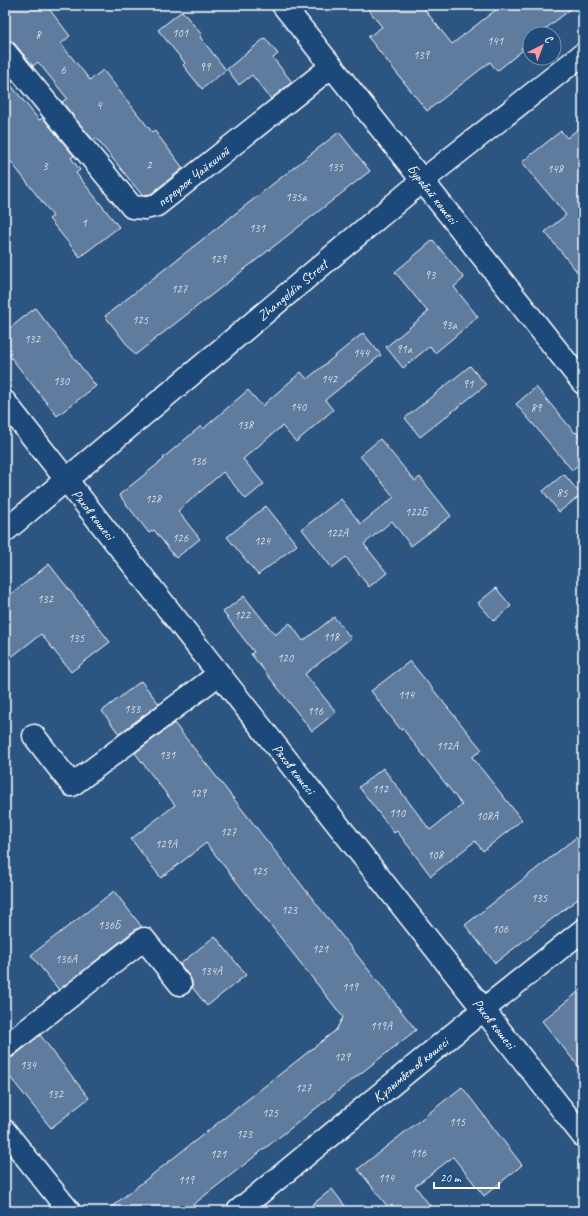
<svg xmlns="http://www.w3.org/2000/svg" width="588" height="1216" font-family="Caveat,sans-serif">
<style>
.building{fill:#5e7c9f;stroke:#fff}
.lines{fill:none;stroke-linecap:round;stroke-linejoin:round}
.minor-casing{stroke:#fff;stroke-width:25}
.minor{stroke:#1f4a7a;stroke-width:22}
.labels{text-anchor:middle;dominant-baseline:central;stroke-width:3.5;stroke-linejoin:round;paint-order:stroke}
.number-label{font-size:12px;fill:#d7dee7}
.street-label{font-size:14px;fill:#fff;stroke:#1f4a7a}
</style>
<rect width="100%" height="100%" fill="#2c5582"/>
<filter id="ink" filterUnits="userSpaceOnUse"><feTurbulence type="fractalNoise" baseFrequency=".025" numOctaves="2"/><feDisplacementMap in="SourceGraphic" scale="8" xChannelSelector="R" yChannelSelector="G"/><feConvolveMatrix kernelMatrix="1 2 1 2 8 2 1 2 1" color-interpolation-filters="sRGB"/></filter>
<g filter="url(#ink)">
<g class="building">
<path d="M 5,5 L 46,5 L 70,36 L 61,44 L 90,80 L 103,70 L 152,132 L 154,130 L 183,168 L 151,194 L 142,195 L 96,138 L 93,140 L 62,102 L 67,98 L 38,62 L 33,66 L 15,44 L 10,40 L 5,40 Z"/>
<path d="M 365,5 L 421,5 L 452,44 L 502,5 L 576,5 L 539,34 L 530,34 L 530,41 L 521,48 L 523,50 L 497,71 L 490,62 L 427,111 L 368,37 L 382,27 Z"/>
<path d="M 182,11 L 202,35 L 200,37 L 226,70 L 202,89 L 183,65 L 185,63 L 158,30 Z"/>
<path d="M 265,38 L 278,54 L 273,58 L 292,82 L 271,99 L 252,75 L 239,85 L 227,69 Z"/>
<path d="M 5,72 L 13,82 L 10,84 L 39,120 L 43,118 L 74,156 L 71,158 L 80,170 L 76,173 L 119,227 L 80,257 L 49,219 L 53,216 L 5,154 Z"/>
<path d="M 583,125 L 583,279 L 545,232 L 566,215 L 522,162 L 561,131 L 567,138 Z"/>
<path d="M 339,132 L 370,171 L 135,355 L 105,316 Z"/>
<path d="M 433,240 L 464,278 L 454,287 L 478,317 L 435,353 L 430,346 L 403,368 L 386,347 L 428,312 L 395,272 Z"/>
<path d="M 35,308 L 96,386 L 57,416 L 5,350 L 5,332 Z"/>
<path d="M 363,333 L 381,355 L 325,400 L 333,410 L 296,442 L 282,426 L 243,459 L 264,484 L 246,499 L 223,472 L 178,511 L 200,539 L 176,558 L 154,530 L 149,533 L 119,495 L 164,459 L 163,458 L 201,426 L 203,429 L 248,390 L 262,406 L 301,372 L 307,379 Z"/>
<path d="M 470,366 L 486,385 L 420,437 L 405,418 Z"/>
<path d="M 536,387 L 575,433 L 576,432 L 583,440 L 583,461 L 572,470 L 516,404 Z"/>
<path d="M 380,439 L 415,481 L 420,477 L 451,516 L 411,546 L 392,521 L 364,544 L 387,573 L 369,587 L 346,557 L 332,568 L 302,529 L 341,499 L 361,524 L 394,497 L 360,456 Z"/>
<path d="M 564,474 L 581,495 L 559,512 L 543,491 Z"/>
<path d="M 266,506 L 297,545 L 258,575 L 227,537 Z"/>
<path d="M 49,564 L 110,642 L 71,672 L 41,634 L 5,662 L 5,599 Z"/>
<path d="M 496,588 L 511,606 L 494,621 L 478,603 Z"/>
<path d="M 244,596 L 275,635 L 290,623 L 303,641 L 334,617 L 351,638 L 305,674 L 336,712 L 312,731 L 251,654 L 254,652 L 223,612 Z"/>
<path d="M 410,661 L 482,750 L 472,757 L 522,820 L 483,851 L 475,841 L 431,876 L 397,831 L 394,833 L 359,787 L 383,768 L 430,830 L 462,805 L 403,729 L 401,730 L 371,691 Z"/>
<path d="M 141,681 L 159,704 L 119,734 L 102,711 Z"/>
<path d="M 174,723 L 416,1030 L 185,1211 L 106,1211 L 336,1030 L 343,1017 L 206,843 L 161,878 L 131,839 L 175,805 L 135,753 Z"/>
<path d="M 583,832 L 583,895 L 495,963 L 465,925 Z"/>
<path d="M 114,891 L 142,927 L 136,929 L 59,990 L 31,955 Z"/>
<path d="M 215,936 L 246,975 L 207,1006 L 192,987 L 192,982 L 190,977 L 180,964 Z"/>
<path d="M 583,988 L 583,1072 L 542,1021 Z"/>
<path d="M 40,1035 L 89,1098 L 51,1128 L 5,1071 L 5,1059 L 13,1057 Z"/>
<path d="M 462,1087 L 522,1165 L 484,1196 L 453,1157 L 415,1186 L 434,1211 L 391,1211 L 358,1169 Z"/>
<path d="M 332,1189 L 349,1211 L 304,1211 Z"/>
</g>
<g class="lines">
<g class="minor-casing">
<g id="minor">
<path id="s1" d="M 283,5 L 583,383"/>
<path id="s2" d="M 5,52 L 132,207 L 145,208 L 157,205 L 332,66"/>
<path id="s3" d="M 5,402 L 583,1136"/>
<path id="s4" d="M 5,531 L 422,181 L 583,54"/>
<path d="M 34,736 L 72,785 L 219,674"/>
<path d="M 5,1047 L 144,939 L 180,984"/>
<path d="M 5,1131 L 69,1211"/>
<path id="s5" d="M 238,1211 L 484,1009 L 583,930"/>
</g>
</g>
<use href="#minor" class="minor"/>
</g>
</g>
<g class="labels">
<g class="number-label">
<text x="180" y="33">101</text>
<text x="38" y="35">8</text>
<text x="495" y="41">141</text>
<text x="421" y="55">139</text>
<text x="205" y="67">99</text>
<text x="63" y="70">6</text>
<text x="99" y="105">4</text>
<text x="149" y="165">2</text>
<text x="45" y="166">3</text>
<text x="335" y="167">135</text>
<text x="555" y="169">148</text>
<text x="296" y="197">135а</text>
<text x="84" y="223">1</text>
<text x="257" y="228">131</text>
<text x="218" y="259">129</text>
<text x="430" y="275">93</text>
<text x="179" y="289">127</text>
<text x="140" y="320">125</text>
<text x="449" y="325">93а</text>
<text x="32" y="339">132</text>
<text x="404" y="349">91а</text>
<text x="361" y="353">144</text>
<text x="329" y="379">142</text>
<text x="61" y="381">130</text>
<text x="468" y="384">91</text>
<text x="298" y="407">140</text>
<text x="536" y="408">89</text>
<text x="245" y="425">138</text>
<text x="198" y="461">136</text>
<text x="562" y="493">85</text>
<text x="153" y="499">128</text>
<text x="416" y="512">122Б</text>
<text x="337" y="533">122А</text>
<text x="180" y="538">126</text>
<text x="262" y="541">124</text>
<text x="45" y="599">132</text>
<text x="242" y="615">122</text>
<text x="331" y="637">118</text>
<text x="76" y="638">135</text>
<text x="285" y="658">120</text>
<text x="406" y="695">114</text>
<text x="132" y="709">133</text>
<text x="315" y="711">116</text>
<text x="447" y="746">112А</text>
<text x="167" y="755">131</text>
<text x="380" y="789">112</text>
<text x="198" y="793">129</text>
<text x="397" y="813">110</text>
<text x="487" y="816">108А</text>
<text x="228" y="832">127</text>
<text x="166" y="844">129А</text>
<text x="435" y="855">108</text>
<text x="259" y="871">125</text>
<text x="539" y="898">135</text>
<text x="289" y="910">123</text>
<text x="109" y="925">136Б</text>
<text x="500" y="929">106</text>
<text x="320" y="949">121</text>
<text x="66" y="959">136А</text>
<text x="211" y="971">134А</text>
<text x="350" y="987">119</text>
<text x="381" y="1026">119А</text>
<text x="342" y="1057">129</text>
<text x="28" y="1065">134</text>
<text x="303" y="1088">127</text>
<text x="55" y="1094">132</text>
<text x="270" y="1113">125</text>
<text x="457" y="1122">115</text>
<text x="244" y="1134">123</text>
<text x="418" y="1153">116</text>
<text x="218" y="1154">121</text>
<text x="386" y="1178">114</text>
<text x="186" y="1180">119</text>
</g>
<g class="street-label">
<text stroke="none"><textPath href="#s2" startOffset="272">переулок Чайкиной</textPath></text>
<text stroke="none"><textPath href="#s1" startOffset="241">Бурабай көшесі</textPath></text>
<text stroke="none"><textPath href="#s4" startOffset="375">Zhangeldin Street</textPath></text>
<text stroke="none"><textPath href="#s3" startOffset="143">Ряхов көшесі</textPath></text>
<text stroke="none"><textPath href="#s3" startOffset="467">Ряхов көшесі</textPath></text>
<text stroke="none"><textPath href="#s3" startOffset="791">Ряхов көшесі</textPath></text>
<text stroke="none"><textPath href="#s5" startOffset="223">Құлымбетов көшесі</textPath></text>
</g>
</g>
<rect width="588" height="1216" fill="none" stroke="#1f4a7a" stroke-width="20"/>
<rect x="10" y="10" width="568" height="1196" fill="none" stroke="#fff" stroke-width="1.5" filter="url(#ink)"/>
<g transform="translate(542 46) rotate(42)"><circle r="19" fill="#1f4a7a" stroke="#7992af"/>
<path d="M0-3L7 15L0 10L-7 15Z" fill="#ff9aa2"/>
<text y="-6" font-size="11" font-weight="bold" text-anchor="middle" fill="#ffffff">С</text>
</g>
<path d="M434 1182v6h65v-6" fill="none" stroke="#ffffff" stroke-width="2"/>
<text x="440" y="1182" font-size="12" fill="#ffffff" stroke="#1f4a7a" stroke-width="3" paint-order="stroke">20 m</text>
</svg>
